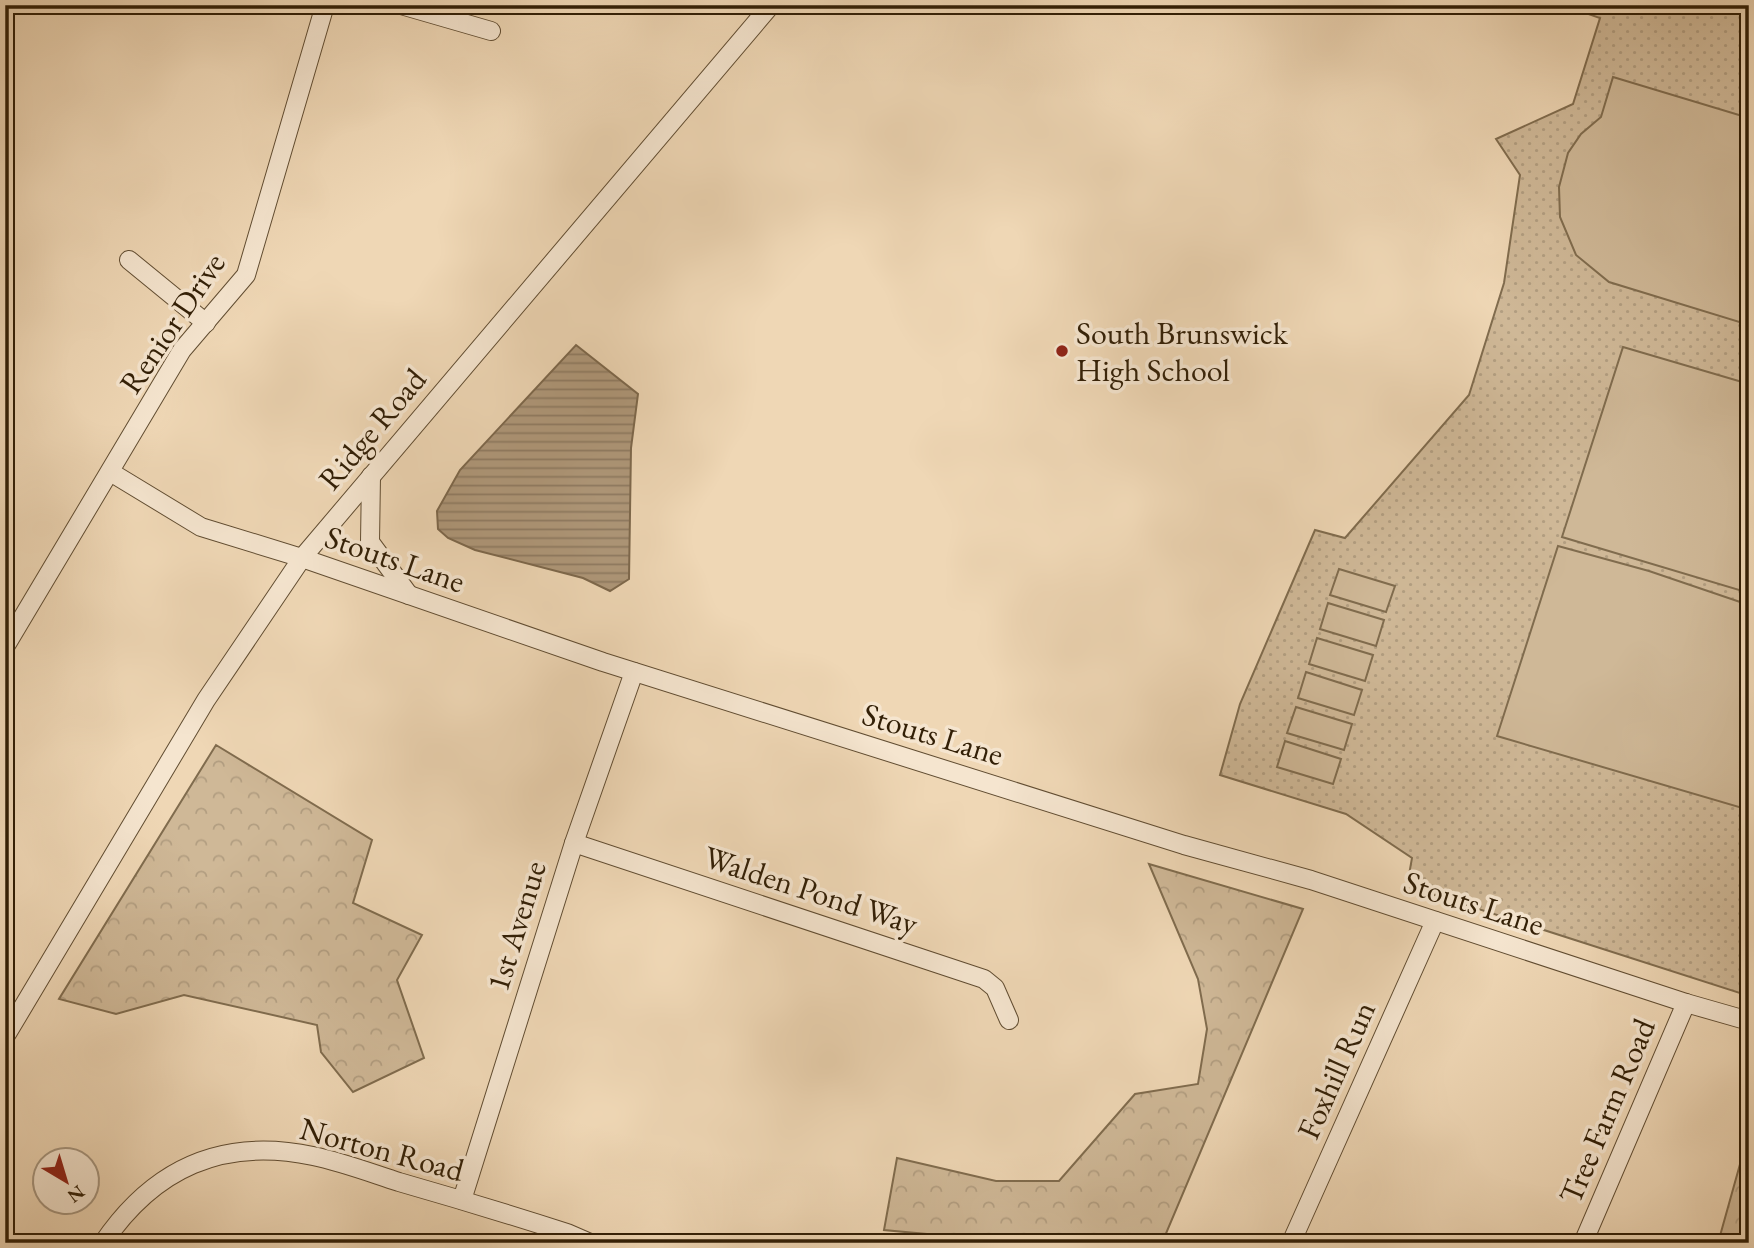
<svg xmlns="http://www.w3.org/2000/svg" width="1754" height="1248" font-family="'EB Garamond',serif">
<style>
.green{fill:url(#green-dots);stroke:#806c4e;stroke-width:2}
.forest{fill:url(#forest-crowns);stroke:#806c4e;stroke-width:2}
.pitch{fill:#cfb897;stroke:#806c4e;stroke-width:2}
.water{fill:url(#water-rules);stroke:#7d684c;stroke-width:2}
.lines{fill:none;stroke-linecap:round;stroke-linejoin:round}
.minor-casing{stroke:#614d32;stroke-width:20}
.minor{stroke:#f5e5cf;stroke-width:18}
.poi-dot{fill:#8f2418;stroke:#f5e5cf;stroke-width:2.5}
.labels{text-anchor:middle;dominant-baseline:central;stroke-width:7;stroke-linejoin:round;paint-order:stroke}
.street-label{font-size:32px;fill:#321f06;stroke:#f5e5cf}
.poi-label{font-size:32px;fill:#321f06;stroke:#f5e5cf;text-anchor:start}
</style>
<defs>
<pattern id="green-dots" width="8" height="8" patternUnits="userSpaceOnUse" patternTransform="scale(1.75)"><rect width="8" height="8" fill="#cfb897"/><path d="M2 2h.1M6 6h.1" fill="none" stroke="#b29e81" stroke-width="1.8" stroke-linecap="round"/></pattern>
<pattern id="forest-crowns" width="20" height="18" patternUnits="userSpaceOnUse" patternTransform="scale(1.75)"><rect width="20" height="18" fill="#cfb897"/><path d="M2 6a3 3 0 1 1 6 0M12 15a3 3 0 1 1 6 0" fill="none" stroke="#b29e81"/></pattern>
<pattern id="water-rules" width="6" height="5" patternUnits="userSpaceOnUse" patternTransform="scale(1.75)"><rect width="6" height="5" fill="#af987a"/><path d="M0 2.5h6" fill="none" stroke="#8f7b62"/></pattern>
</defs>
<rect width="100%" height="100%" fill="#efd7b5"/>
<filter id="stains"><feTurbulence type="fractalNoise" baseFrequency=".00286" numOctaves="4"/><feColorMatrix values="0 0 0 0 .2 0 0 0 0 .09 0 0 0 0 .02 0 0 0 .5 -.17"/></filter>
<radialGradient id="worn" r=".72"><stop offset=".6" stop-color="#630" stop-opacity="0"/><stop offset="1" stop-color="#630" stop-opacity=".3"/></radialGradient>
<path class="green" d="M 1563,5 L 1749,5 L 1749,996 L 1407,886 L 1412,858 L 1346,814 L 1220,775 L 1240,704 L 1315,530 L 1345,538 L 1469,395 L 1504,283 L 1520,175 L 1496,139 L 1573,104 L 1600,18 Z"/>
<g class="forest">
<path d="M 216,745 L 372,840 L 353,903 L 422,935 L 397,980 L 424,1058 L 353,1092 L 321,1052 L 317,1025 L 184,995 L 116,1014 L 59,999 Z"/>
<path d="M 1149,864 L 1303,909 L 1162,1243 L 987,1243 L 970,1238 L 884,1230 L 897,1158 L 996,1181 L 1059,1181 L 1135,1094 L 1198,1084 L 1207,1029 L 1198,979 Z"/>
<path d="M 1749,1132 L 1749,1243 L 1718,1243 Z"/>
</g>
<g class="pitch">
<path d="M 1613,77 L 1749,118 L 1749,325 L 1609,282 L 1576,255 L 1560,217 L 1559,187 L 1568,153 L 1581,134 L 1601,117 Z"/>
<path d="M 1623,347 L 1749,384 L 1749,593 L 1562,537 Z"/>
<path d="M 1558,546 L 1649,571 L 1749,605 L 1749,810 L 1497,736 Z"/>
<path d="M 1339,569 L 1395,586 L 1386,612 L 1330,595 Z"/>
<path d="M 1328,603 L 1384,620 L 1376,646 L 1320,629 Z"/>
<path d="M 1317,638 L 1373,655 L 1365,681 L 1309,664 Z"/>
<path d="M 1306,672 L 1362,690 L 1354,715 L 1298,698 Z"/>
<path d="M 1296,707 L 1352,724 L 1344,750 L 1287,733 Z"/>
<path d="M 1285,741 L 1341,759 L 1333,784 L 1277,767 Z"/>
</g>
<path class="water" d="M 576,345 L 638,394 L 631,448 L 629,579 L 610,591 L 583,578 L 475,550 L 448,538 L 438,529 L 437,511 L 460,470 Z"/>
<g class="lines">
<g class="minor-casing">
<g id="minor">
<path d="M 401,5 L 491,31"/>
<path d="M 129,260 L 206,323"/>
<path d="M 112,473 L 201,527 L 302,558 L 603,662 L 1184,845 L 1311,880 L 1686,1003 L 1749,1021"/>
<path d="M 371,476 L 370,542 L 409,595"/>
<path d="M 5,647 L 182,350 L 246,275 L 325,5"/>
<path d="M 574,843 L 984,979 L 995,988 L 1009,1020"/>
<path d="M 5,1037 L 206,700 L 302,558 L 771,5"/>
<path d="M 462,1200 L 574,843 L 634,672"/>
<path d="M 103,1243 C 154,1168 222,1137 313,1156 C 342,1162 371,1173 399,1182 C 455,1198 511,1215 567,1233 L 590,1243"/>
<path d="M 1291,1243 L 1435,921"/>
<path d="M 1583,1243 L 1686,1003"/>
</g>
</g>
<use href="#minor" class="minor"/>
</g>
<circle class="poi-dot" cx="1062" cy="351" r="7"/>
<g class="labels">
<g class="street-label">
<text transform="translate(172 323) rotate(-56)">Renior Drive</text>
<text transform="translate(372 429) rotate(-50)">Ridge Road</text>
<text transform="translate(395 559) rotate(19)">Stouts Lane</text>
<text transform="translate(933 734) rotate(17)">Stouts Lane</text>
<text transform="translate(811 890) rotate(18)">Walden Pond Way</text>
<text transform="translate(1474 903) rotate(18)">Stouts Lane</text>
<text transform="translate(516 926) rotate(-73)">1st Avenue</text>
<text transform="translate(1336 1070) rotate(-66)">Foxhill Run</text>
<text transform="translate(1607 1111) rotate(-67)">Tree Farm Road</text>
<text transform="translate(382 1149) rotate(15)">Norton Road</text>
</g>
<g class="poi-label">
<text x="1076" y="333">South Brunswick<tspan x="1076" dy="37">High School</tspan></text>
</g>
</g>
<rect width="1754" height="1248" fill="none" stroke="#efd7b5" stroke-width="28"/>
<rect x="7" y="7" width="1740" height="1234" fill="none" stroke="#321f06" stroke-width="3.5"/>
<rect x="14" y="14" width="1726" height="1220" fill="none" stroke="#321f06" stroke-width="2"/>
<g transform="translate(66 1181) rotate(142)"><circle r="33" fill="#f5e5cf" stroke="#a7967f" stroke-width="2"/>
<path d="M0-5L12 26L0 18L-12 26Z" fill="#8f2418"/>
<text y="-10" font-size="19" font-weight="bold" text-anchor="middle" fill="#321f06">N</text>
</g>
<rect width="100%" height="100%" filter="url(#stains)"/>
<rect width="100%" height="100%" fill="url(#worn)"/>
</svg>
